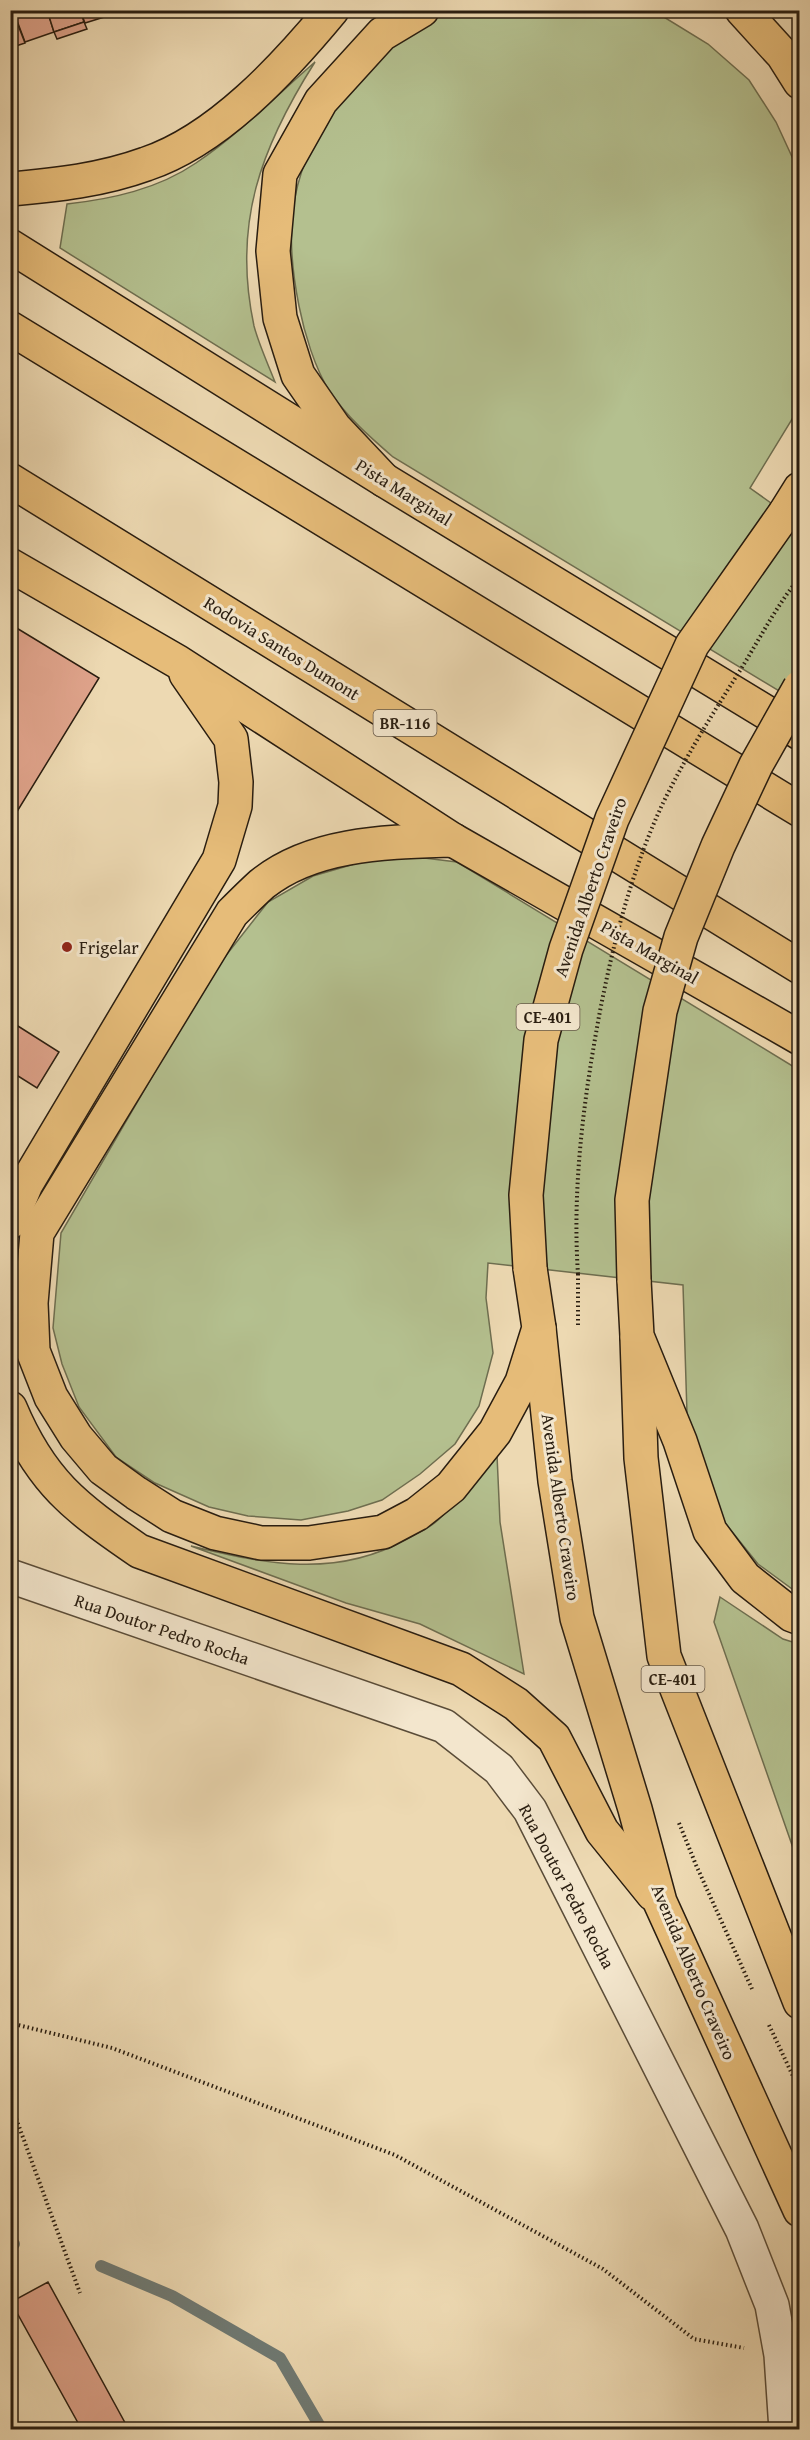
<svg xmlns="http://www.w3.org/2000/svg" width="810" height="2440" font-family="'Gentium Book Plus',serif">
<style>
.green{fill:#b4c08f;stroke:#6e6e50;stroke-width:1.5}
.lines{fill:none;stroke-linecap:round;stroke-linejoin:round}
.stream{stroke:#6f7a74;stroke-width:12}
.building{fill:#e0a48c;stroke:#291d10;stroke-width:1.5}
.minor-casing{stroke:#5a4c38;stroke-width:36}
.major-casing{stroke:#291d10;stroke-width:36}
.highway-casing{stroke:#291d10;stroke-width:36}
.path{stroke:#291d10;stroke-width:4;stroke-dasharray:1.5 3;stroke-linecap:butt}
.minor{stroke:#f3e6cd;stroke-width:33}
.major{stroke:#e6bc79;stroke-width:33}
.highway{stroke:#e6bc79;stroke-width:33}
.highway-bridge-casing{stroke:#291d10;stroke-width:36;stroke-linecap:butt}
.path-bridge{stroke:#291d10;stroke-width:4;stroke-dasharray:1.5 3;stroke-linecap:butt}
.highway-bridge{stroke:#e6bc79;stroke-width:33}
.poi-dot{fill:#8f2418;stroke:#f3e6cd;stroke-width:2}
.labels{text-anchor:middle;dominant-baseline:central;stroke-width:6;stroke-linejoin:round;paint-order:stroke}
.shield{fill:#f3e6cd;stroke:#665949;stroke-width:1.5}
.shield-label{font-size:16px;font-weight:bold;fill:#291d10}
.street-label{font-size:18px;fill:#291d10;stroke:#f3e6cd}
.poi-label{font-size:18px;fill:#291d10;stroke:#f3e6cd;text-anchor:start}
</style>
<rect width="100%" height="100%" fill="#edd9b2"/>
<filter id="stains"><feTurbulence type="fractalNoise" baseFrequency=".00333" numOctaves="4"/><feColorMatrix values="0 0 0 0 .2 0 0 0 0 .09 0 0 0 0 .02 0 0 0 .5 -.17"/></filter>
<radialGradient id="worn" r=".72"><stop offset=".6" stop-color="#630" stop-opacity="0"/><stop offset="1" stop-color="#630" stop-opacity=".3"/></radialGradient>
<g class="green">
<path d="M 450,11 L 649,11 L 659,14 L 708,44 L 749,80 L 776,122 L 799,172 L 799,396 L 794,416 L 750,488 L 799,523 L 799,703 L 393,457 C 370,437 347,417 330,392 C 315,369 304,332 299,306 C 293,276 289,242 293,211 C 301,138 357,66 417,26 C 426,20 439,16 450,11 Z"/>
<path d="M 315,62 C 261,147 232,224 254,326 C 259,345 268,364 275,382 L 60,248 L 67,204 C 112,199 158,189 196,163 C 239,134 276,96 315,62 Z"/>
<path d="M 416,857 L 457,862 L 799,1070 L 799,1594 L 758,1564 L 725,1523 L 701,1463 L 687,1414 L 683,1285 L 488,1263 L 486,1298 L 493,1353 L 479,1406 L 455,1444 L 420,1474 L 382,1500 L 348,1511 L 301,1520 L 248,1516 L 209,1507 L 155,1483 L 116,1457 L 79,1407 L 62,1364 L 53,1328 L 61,1233 L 213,972 L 268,902 L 313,876 L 375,858 Z"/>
<path d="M 497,1455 L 500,1522 L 524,1674 L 420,1624 L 346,1603 L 191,1546 C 266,1564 335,1579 407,1539 C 417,1533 430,1528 438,1520 C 459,1500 478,1477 497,1455 Z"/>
<path d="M 720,1597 L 783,1639 L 799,1644 L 799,1865 L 714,1622 Z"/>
</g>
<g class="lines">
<g class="stream">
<path d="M 10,2244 L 14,2244"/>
<path d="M 101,2266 L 172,2296 L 280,2358 L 322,2430"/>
</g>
</g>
<g class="building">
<path d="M 10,10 L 13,10 L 18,25 L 10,28 Z"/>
<path d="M 13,10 L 47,10 L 54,32 L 25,42 Z"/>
<path d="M 47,10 L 80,10 L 84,22 L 54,32 Z"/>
<path d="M 80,10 L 113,10 L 114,14 L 85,23 Z"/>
<path d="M 84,22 L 87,29 L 57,39 L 54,32 Z"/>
<path d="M 18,25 L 25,43 L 10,48 L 10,28 Z"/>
<path d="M 10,624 L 99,678 L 10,823 Z"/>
<path d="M 10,1021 L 59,1052 L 37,1088 L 10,1071 Z"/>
<path d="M 48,2282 L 129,2430 L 82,2430 L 11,2302 Z"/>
</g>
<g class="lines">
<g class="minor-casing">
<path id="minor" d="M 10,1576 L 444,1726 L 499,1769 L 530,1810 L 742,2229 L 772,2305 L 781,2355 L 786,2430"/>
</g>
<g class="major-casing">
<g id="major">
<path d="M 10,246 L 384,480 L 800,733"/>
<path d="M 10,565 L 178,662 L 453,840 L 800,1038"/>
<path d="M 10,1222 L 26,1184 L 219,860 L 235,806 L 236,782 L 231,739 L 186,674"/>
<path d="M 539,1328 L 555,1481 L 577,1618 L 635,1809 L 660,1902 L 800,2210"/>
<path d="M 637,1338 L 641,1458 L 664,1656 L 800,2002"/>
<path d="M 10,1408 C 41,1482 75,1507 139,1551 L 461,1669 L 516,1704 L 554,1738 L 602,1831 L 653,1894"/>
</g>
</g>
<g class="highway-casing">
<g id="highway">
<path d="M 742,10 L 783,55 L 800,82"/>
<path d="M 10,189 C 57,185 102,180 146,164 C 218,140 284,68 332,10"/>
<path d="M 10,328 L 800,810"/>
<path d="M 10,480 L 800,967"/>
<path d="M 384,480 L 334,427 L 298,375 L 280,318 L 273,251 L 280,174 L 321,101 L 382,34 L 422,10"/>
<path d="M 785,513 L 800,489"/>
<path d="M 453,840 C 390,842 314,842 262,884 C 252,893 242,903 232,913 L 37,1233 L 31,1303 L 33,1351 L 51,1397 L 76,1437 L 103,1469 L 136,1493 L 172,1516 L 215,1533 L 261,1543 L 309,1543 L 383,1532 L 417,1514 L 451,1487 L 495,1432 L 522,1382 L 539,1328 L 530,1268"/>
<path d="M 634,1280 L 637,1336 L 680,1441 L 710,1531 L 745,1578 L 792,1615 L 800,1618"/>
</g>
</g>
<g class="path">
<path d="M 578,1274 L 578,1327"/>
<path d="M 679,1823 L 696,1865 L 752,1989"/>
<path d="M 10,2023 L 112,2048 L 395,2155 L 603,2269 L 694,2339 L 744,2348"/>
<path d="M 769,2025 L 800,2091"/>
<path d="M 10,2102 L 80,2293"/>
</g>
<use href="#minor" class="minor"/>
<use href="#major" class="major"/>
<use href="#highway" class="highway"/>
<g class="highway-bridge-casing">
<g id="highway-bridge">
<path d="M 530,1268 L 526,1195 L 541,1040 L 566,949 L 612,819 L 692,645 L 785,513"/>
<path d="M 634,1280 L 632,1200 L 660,1011 L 681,937 L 718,846 L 756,765 L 800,687"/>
</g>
</g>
<path class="path-bridge" d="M 578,1274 C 572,1186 584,1097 600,1011 C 614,940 632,869 663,803 C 686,756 713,713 741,669 C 760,638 777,605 800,577"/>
<use href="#highway-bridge" class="highway-bridge"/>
</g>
<circle class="poi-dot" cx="67" cy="947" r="6"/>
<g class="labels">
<g class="shield">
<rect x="373.5" y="710" width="63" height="26" rx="4.5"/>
<rect x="516.5" y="1004" width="63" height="26" rx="4.5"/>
<rect x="641.5" y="1666" width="63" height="26" rx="4.5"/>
</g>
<g class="shield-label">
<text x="405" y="723">BR-116</text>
<text x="548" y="1017">CE-401</text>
<text x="673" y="1679">CE-401</text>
</g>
<g class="street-label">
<text transform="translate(404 492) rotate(32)">Pista Marginal</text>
<text transform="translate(282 648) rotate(32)">Rodovia Santos Dumont</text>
<text transform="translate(590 887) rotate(-71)">Avenida Alberto Craveiro</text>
<text transform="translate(650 952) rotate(30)">Pista Marginal</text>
<text transform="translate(561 1507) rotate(82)">Avenida Alberto Craveiro</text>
<text transform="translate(162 1629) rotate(19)">Rua Doutor Pedro Rocha</text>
<text transform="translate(567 1886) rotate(62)">Rua Doutor Pedro Rocha</text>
<text transform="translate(694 1972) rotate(67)">Avenida Alberto Craveiro</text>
</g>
<g class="poi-label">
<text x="79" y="947">Frigelar</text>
</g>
</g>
<rect width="810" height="2440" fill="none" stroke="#edd9b2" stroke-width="36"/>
<rect x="12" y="12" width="786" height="2416" fill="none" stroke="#291d10" stroke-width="3"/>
<rect x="18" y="18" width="774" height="2404" fill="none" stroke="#291d10" stroke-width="1.5"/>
<rect width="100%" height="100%" filter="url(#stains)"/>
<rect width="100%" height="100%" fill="url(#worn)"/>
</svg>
